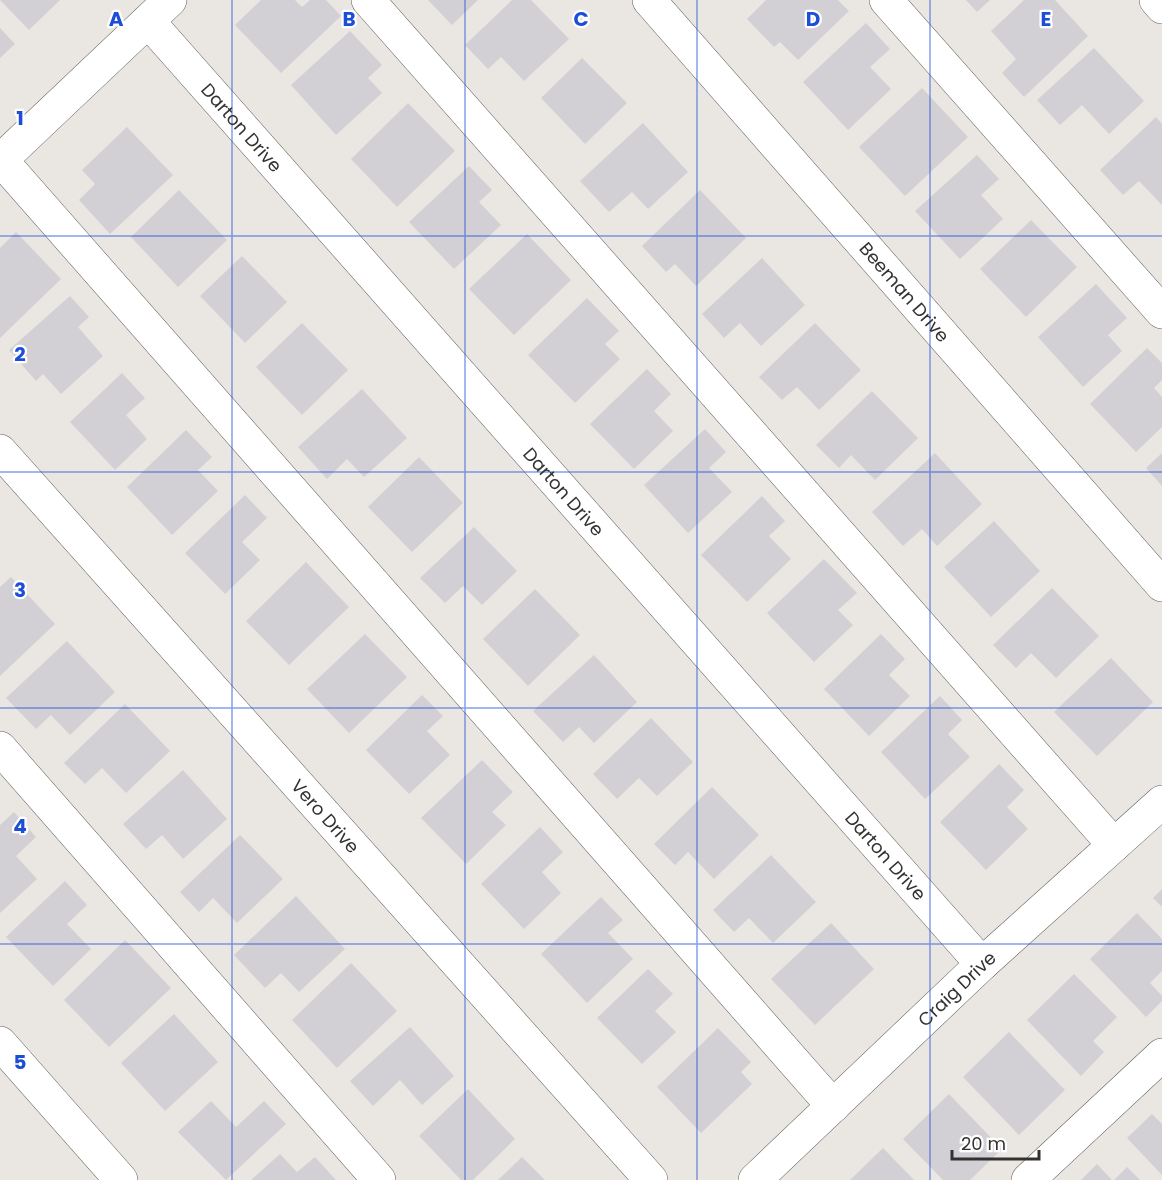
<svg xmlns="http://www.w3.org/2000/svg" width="1162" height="1180" font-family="Poppins,sans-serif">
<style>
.building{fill:#d3d0d5}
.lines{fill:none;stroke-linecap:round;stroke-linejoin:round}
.minor-casing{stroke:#625f5c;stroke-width:34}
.minor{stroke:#fff;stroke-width:33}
.grid{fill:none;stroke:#1d4ed8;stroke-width:1.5;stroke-opacity:0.55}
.labels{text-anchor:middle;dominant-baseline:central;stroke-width:4.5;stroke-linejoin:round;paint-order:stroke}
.street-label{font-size:18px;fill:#333230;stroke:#fff}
.grid-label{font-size:20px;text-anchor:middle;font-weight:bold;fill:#1d4ed8;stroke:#fff;stroke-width:4.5;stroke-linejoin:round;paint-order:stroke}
</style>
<rect width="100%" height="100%" fill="#eae7e3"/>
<g class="building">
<path d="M 0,0 L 60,0 L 29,30 Z"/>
<path d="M 261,0 L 295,0 L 302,7 L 310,0 L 326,0 L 341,16 L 281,73 L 235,25 Z"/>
<path d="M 428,0 L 478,0 L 452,25 Z"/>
<path d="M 512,0 L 531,0 L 569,39 L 524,81 L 501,57 L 488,69 L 465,45 Z"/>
<path d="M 766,0 L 838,0 L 849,11 L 798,60 L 780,42 L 774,47 L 747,19 Z"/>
<path d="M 966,0 L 990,0 L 977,12 Z"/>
<path d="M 1024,0 L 1055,0 L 1088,36 L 1024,97 L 1002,73 L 1016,59 L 991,31 Z"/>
<path d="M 866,23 L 890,49 L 870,67 L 891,89 L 848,130 L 803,82 Z"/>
<path d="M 0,28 L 15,44 L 0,58 Z"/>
<path d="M 350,31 L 382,65 L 368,78 L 382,93 L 336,135 L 291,85 Z"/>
<path d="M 1094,48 L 1144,101 L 1109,134 L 1082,105 L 1060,125 L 1037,100 Z"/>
<path d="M 582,58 L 627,103 L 585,144 L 541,98 Z"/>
<path d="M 922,88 L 968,137 L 905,196 L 859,147 Z"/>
<path d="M 408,103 L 455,151 L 397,207 L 351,159 Z"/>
<path d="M 1156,117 L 1162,124 L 1162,205 L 1139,181 L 1123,195 L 1100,170 Z"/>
<path d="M 643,123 L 688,172 L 648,209 L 632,192 L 609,212 L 580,181 Z"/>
<path d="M 127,127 L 173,175 L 110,234 L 79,200 L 95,184 L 82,170 Z"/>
<path d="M 977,155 L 999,179 L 981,195 L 1003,219 L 960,259 L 915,211 Z"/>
<path d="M 469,166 L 492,190 L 479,202 L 501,225 L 454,269 L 409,222 Z"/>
<path d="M 179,190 L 227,240 L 178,287 L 131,237 Z"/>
<path d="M 700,190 L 746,238 L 696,286 L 675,264 L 666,272 L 642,246 Z"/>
<path d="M 1031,220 L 1077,267 L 1026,317 L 980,269 Z"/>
<path d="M 16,232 L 61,279 L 0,338 L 0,248 Z"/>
<path d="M 527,234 L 571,280 L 514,335 L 469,289 Z"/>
<path d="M 242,256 L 287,302 L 245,343 L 200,296 Z"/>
<path d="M 762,258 L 805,305 L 761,346 L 740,323 L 724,338 L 702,314 Z"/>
<path d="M 1096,284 L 1127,318 L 1108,335 L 1122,351 L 1083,387 L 1038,337 Z"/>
<path d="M 70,296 L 89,317 L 78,327 L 103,356 L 61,394 L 43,374 L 36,381 L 9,350 Z"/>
<path d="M 587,298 L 619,331 L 605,344 L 620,359 L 575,403 L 528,355 Z"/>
<path d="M 302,323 L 348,370 L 302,415 L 256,367 Z"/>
<path d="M 815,323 L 861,370 L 819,410 L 797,387 L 782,400 L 759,377 Z"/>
<path d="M 1147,348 L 1162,363 L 1162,380 L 1154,388 L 1162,397 L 1162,427 L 1136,452 L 1090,404 Z"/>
<path d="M 647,369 L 671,394 L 654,411 L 673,431 L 634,469 L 590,424 Z"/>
<path d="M 122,373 L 145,398 L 126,415 L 147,439 L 115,470 L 70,422 Z"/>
<path d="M 362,389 L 407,438 L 364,477 L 347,459 L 327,479 L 298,447 Z"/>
<path d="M 872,391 L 918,438 L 875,480 L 851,455 L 839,468 L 816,445 Z"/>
<path d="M 705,429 L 726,452 L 709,468 L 732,492 L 688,533 L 644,485 Z"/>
<path d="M 186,430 L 212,457 L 198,470 L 218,491 L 172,535 L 127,487 Z"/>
<path d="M 935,453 L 982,504 L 937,546 L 922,529 L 903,546 L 872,512 Z"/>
<path d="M 1162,453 L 1162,486 L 1146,468 Z"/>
<path d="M 419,457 L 463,503 L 412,552 L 368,507 Z"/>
<path d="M 245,495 L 267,518 L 242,542 L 260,560 L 225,594 L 185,553 Z"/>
<path d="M 762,496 L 785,521 L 769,536 L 791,559 L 747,602 L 701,555 Z"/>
<path d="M 994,521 L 1040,571 L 991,617 L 944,567 Z"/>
<path d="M 474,527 L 517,571 L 482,605 L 463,586 L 445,603 L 420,578 Z"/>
<path d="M 824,559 L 857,593 L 838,610 L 853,625 L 814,662 L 767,613 Z"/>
<path d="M 306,562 L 349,607 L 289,665 L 246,621 Z"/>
<path d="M 11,577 L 55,624 L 0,676 L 0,587 Z"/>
<path d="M 1052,588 L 1099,636 L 1056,678 L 1031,653 L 1016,668 L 993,645 Z"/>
<path d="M 535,589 L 580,635 L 528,686 L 483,639 Z"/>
<path d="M 365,634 L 407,677 L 349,733 L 307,689 Z"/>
<path d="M 881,634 L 905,659 L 889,675 L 910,696 L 869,736 L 824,689 Z"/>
<path d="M 67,641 L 115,692 L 70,735 L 51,715 L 36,729 L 6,698 Z"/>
<path d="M 594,655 L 637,702 L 594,743 L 579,727 L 563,742 L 533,711 Z"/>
<path d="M 1111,658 L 1153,702 L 1097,756 L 1054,712 Z"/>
<path d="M 422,695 L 443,716 L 427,731 L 450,755 L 409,794 L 366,750 Z"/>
<path d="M 940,696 L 962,720 L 948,734 L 970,757 L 925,799 L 881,752 Z"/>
<path d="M 125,704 L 170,751 L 126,793 L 102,768 L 85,784 L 64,763 Z"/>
<path d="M 651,718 L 693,762 L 657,796 L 639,778 L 617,799 L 593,774 Z"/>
<path d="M 482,760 L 513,792 L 492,812 L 506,825 L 466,864 L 421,818 Z"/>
<path d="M 999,764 L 1024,790 L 1007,807 L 1028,829 L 986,870 L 940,822 Z"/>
<path d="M 183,770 L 227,819 L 183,859 L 162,835 L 146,849 L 123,824 Z"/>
<path d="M 712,787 L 759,835 L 714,879 L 688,852 L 675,865 L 654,844 Z"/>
<path d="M 14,812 L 36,837 L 16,856 L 37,879 L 0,913 L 0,825 Z"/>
<path d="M 540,827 L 563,852 L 542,872 L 561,893 L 524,929 L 481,884 Z"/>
<path d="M 240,835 L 283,879 L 237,923 L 213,898 L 199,912 L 180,892 Z"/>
<path d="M 771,855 L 816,902 L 773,943 L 749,918 L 734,932 L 713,910 Z"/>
<path d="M 65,881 L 87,905 L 67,924 L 91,949 L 53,986 L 6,937 Z"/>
<path d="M 1162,889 L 1162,907 L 1153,898 Z"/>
<path d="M 296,896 L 345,949 L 299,992 L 281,973 L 265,988 L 234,955 Z"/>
<path d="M 601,897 L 623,920 L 608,933 L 633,959 L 587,1003 L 541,954 Z"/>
<path d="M 1137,913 L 1162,939 L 1162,971 L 1150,983 L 1162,996 L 1162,1001 L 1146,1017 L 1090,959 Z"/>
<path d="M 831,923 L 874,969 L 815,1025 L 771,979 Z"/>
<path d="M 125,940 L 171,988 L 109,1047 L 64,1000 Z"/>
<path d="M 351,963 L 397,1011 L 337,1068 L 292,1020 Z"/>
<path d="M 648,969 L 673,994 L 655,1011 L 676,1032 L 642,1064 L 597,1018 Z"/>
<path d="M 1074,974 L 1117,1017 L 1093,1041 L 1104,1052 L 1081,1076 L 1027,1020 Z"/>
<path d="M 174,1014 L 218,1062 L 165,1111 L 121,1063 Z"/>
<path d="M 410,1027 L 454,1076 L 422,1105 L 400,1080 L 373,1106 L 350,1081 Z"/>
<path d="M 718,1028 L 751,1062 L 741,1072 L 752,1084 L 701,1133 L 657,1087 Z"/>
<path d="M 1009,1032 L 1065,1090 L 1019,1135 L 963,1077 Z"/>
<path d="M 468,1089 L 515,1139 L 473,1180 L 461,1180 L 419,1136 Z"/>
<path d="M 949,1094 L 1002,1149 L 970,1180 L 943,1180 L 903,1139 Z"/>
<path d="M 211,1101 L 236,1127 L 264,1101 L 286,1124 L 226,1180 L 178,1132 Z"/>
<path d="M 1152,1114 L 1162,1124 L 1162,1175 L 1127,1138 Z"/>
<path d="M 883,1148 L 914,1180 L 850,1180 Z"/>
<path d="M 280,1154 L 297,1172 L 315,1157 L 336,1180 L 251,1180 Z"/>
<path d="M 522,1157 L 545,1180 L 498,1180 Z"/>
<path d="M 1097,1164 L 1112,1180 L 1081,1180 Z"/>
<path d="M 1127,1167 L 1140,1180 L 1114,1180 Z"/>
</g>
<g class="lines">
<g class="minor-casing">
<g id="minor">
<path d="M 368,0 L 1114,845"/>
<path id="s1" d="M 649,0 L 1162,585"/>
<path d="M 886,0 L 1162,312"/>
<path d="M 1156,0 L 1162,7"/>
<path id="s2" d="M 148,21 L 982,964"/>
<path d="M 1,160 L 833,1106"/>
<path d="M 0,161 L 170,0"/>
<path id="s3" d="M 0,451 L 651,1180"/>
<path d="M 0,748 L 379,1180"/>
<path d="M 0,1043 L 121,1180"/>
<path id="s4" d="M 755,1180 L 982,964 L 1162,802"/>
<path d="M 1028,1180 L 1162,1055"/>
</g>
</g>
<use href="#minor" class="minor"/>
</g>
<path class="grid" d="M 232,0 L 232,1180M 465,0 L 465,1180M 697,0 L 697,1180M 930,0 L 930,1180M 0,236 L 1162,236M 0,472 L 1162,472M 0,708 L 1162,708M 0,944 L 1162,944"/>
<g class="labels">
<g class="street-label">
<text stroke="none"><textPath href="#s2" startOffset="142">Darton Drive</textPath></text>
<text stroke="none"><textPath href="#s1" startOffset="388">Beeman Drive</textPath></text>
<text stroke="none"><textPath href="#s2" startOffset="628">Darton Drive</textPath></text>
<text stroke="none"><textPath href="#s3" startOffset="489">Vero Drive</textPath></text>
<text stroke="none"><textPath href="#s2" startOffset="1114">Darton Drive</textPath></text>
<text stroke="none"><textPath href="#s4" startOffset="278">Craig Drive</textPath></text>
</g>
</g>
<g class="grid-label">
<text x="116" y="26">A</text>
<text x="349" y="26">B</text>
<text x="581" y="26">C</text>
<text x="813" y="26">D</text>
<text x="1046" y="26">E</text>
<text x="20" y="125">1</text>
<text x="20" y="361">2</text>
<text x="20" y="597">3</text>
<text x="20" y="833">4</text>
<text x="20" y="1069">5</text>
</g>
<path d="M952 1150v9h87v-9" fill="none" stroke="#333230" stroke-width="3"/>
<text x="961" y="1150" font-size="18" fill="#333230" stroke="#ffffff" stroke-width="4.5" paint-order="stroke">20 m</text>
</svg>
